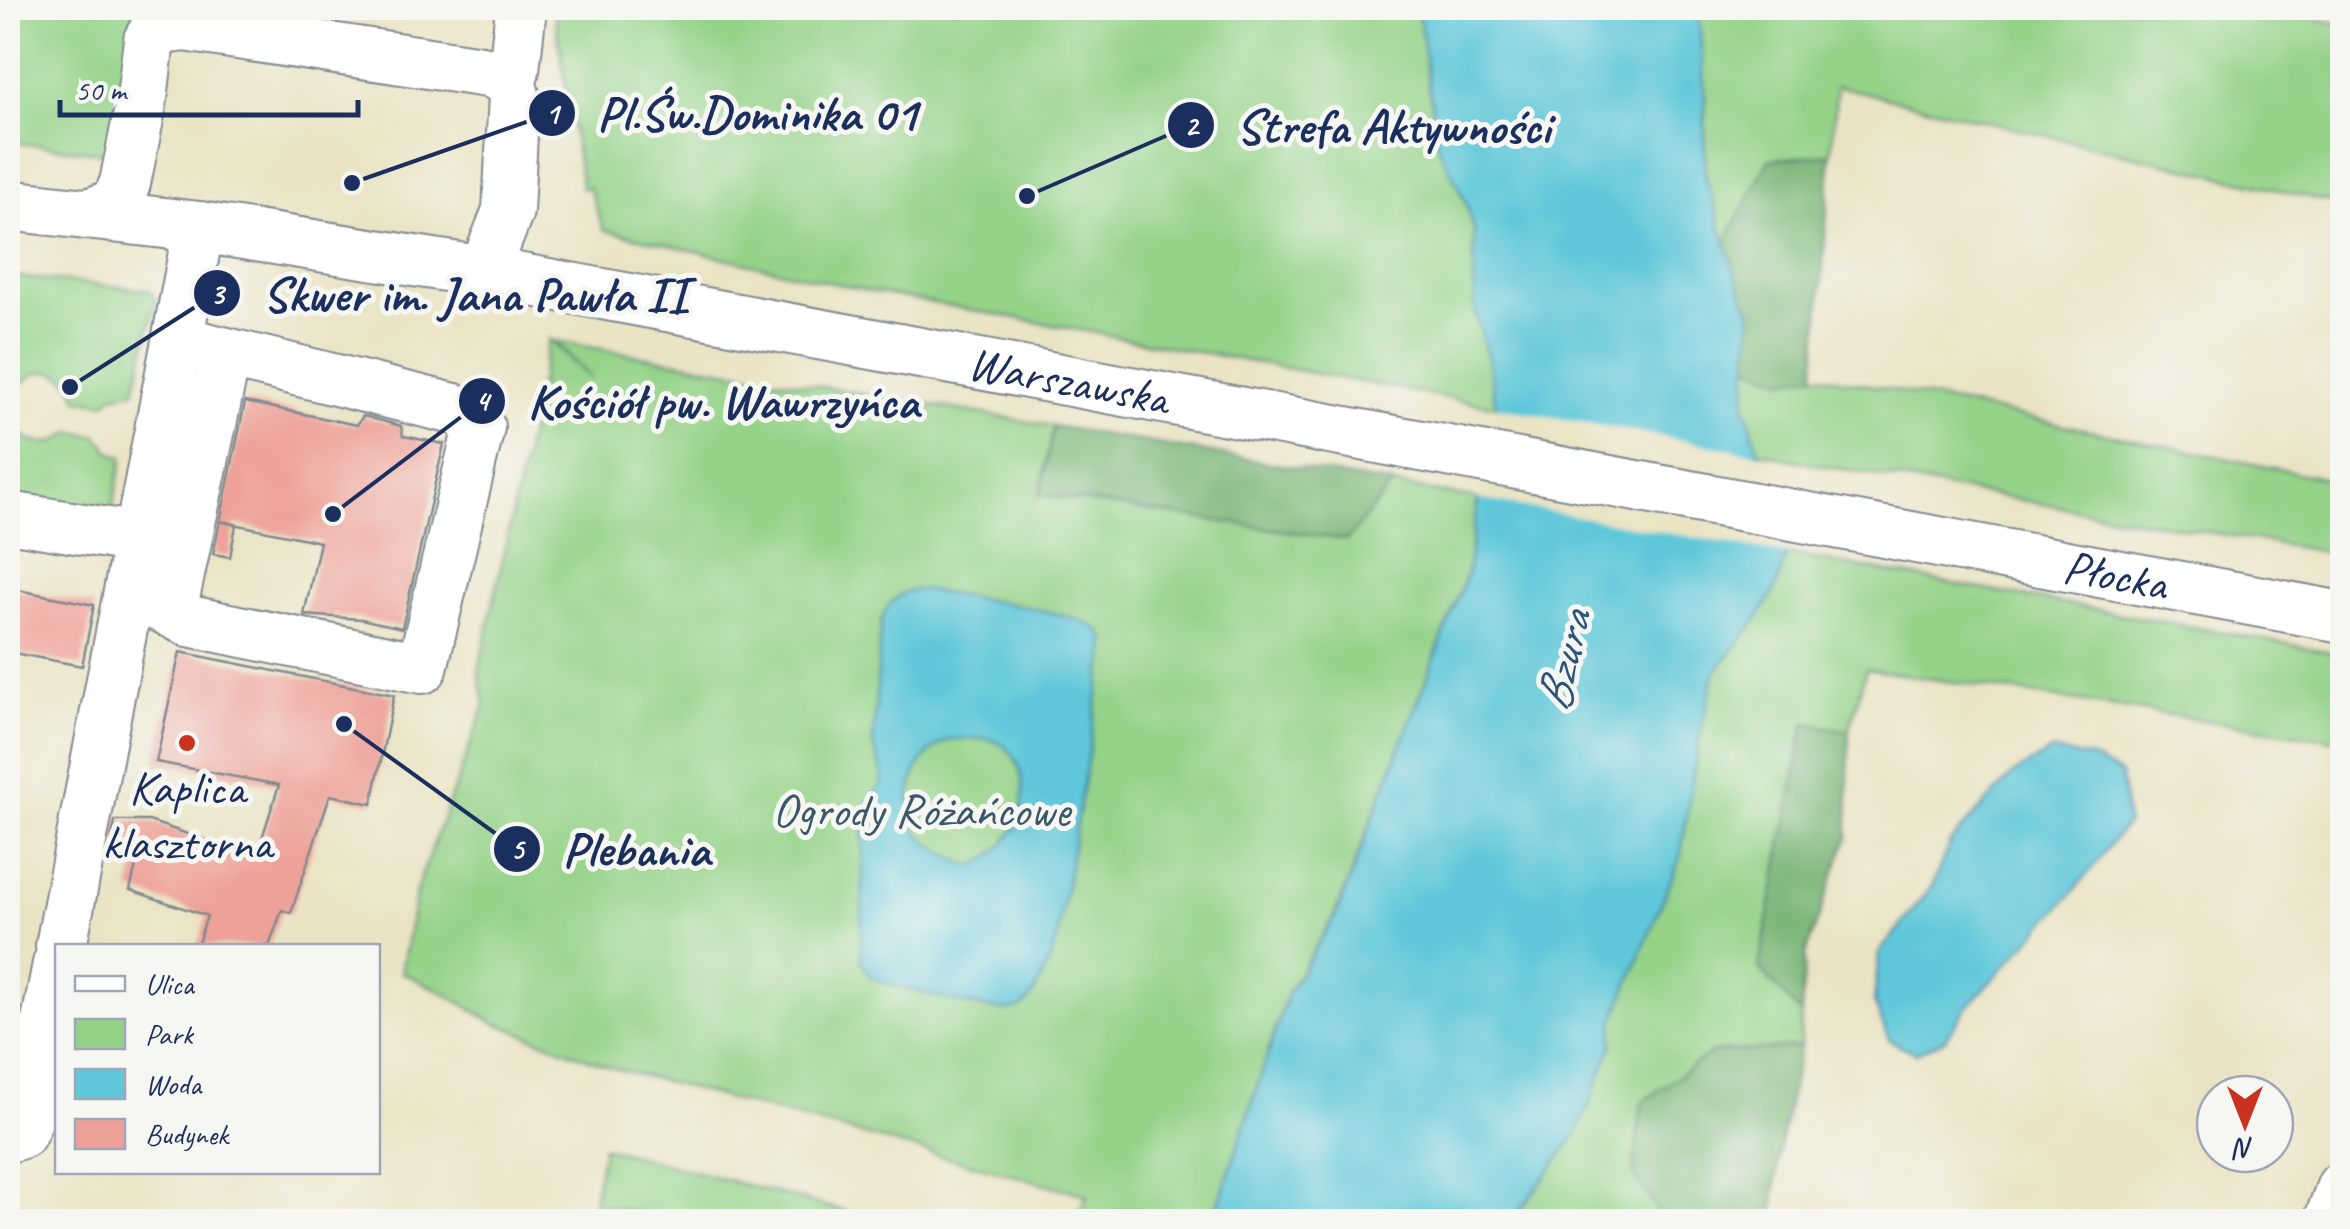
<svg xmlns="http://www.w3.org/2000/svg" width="2350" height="1229" font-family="Caveat,sans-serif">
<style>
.green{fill:#95d389;stroke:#588174;stroke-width:2.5}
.forest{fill:#78b575;stroke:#4a726a;stroke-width:2.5}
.water{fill:#5ec7d9;stroke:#3c7b9c;stroke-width:2.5;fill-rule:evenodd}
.pier{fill:#eae4c4}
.building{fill:#eea198}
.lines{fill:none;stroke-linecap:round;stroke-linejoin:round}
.minor-casing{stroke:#828a91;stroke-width:54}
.minor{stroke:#fff;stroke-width:50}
.poi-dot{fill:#c8321e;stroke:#f6f6f2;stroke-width:4}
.labels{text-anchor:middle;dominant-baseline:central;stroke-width:10;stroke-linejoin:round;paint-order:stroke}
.street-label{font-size:48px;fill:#1b2f5e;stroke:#f6f6f2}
.poi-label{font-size:48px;fill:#1b2f5e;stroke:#f6f6f2}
.park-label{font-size:48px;fill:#3a5869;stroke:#f6f6f2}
.water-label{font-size:50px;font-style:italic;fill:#2c557d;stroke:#f6f6f2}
.leader{fill:none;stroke:#1b2f5e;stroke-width:4}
.callout-dot{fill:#1b2f5e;stroke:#f6f6f2;stroke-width:4}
.mark-label{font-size:30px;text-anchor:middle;font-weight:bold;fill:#fff}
.callout-label{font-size:50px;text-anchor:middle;font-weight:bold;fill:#1b2f5e;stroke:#f6f6f2;stroke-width:10;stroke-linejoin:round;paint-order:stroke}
</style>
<rect width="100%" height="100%" fill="#f6f6f2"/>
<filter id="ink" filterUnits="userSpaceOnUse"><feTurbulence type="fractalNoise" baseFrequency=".01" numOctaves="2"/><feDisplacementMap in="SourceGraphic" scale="20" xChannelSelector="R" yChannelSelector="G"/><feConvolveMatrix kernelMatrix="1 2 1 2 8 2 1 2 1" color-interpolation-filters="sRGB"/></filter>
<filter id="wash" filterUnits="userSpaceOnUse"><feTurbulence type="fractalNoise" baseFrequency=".0048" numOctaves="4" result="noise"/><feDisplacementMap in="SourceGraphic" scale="40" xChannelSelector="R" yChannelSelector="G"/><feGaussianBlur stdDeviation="2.25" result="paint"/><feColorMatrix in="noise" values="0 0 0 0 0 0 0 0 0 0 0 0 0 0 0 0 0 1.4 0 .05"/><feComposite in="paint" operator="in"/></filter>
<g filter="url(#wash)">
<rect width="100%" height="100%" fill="#eae4c4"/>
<g class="green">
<path d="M 8,8 L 135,8 L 114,154 L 8,142 Z"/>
<path d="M 558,8 L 1418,8 L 1437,144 L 1466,203 L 1474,230 L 1474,260 L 1496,407 L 868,291 L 604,230 L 589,188 L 582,188 L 555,17 Z"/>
<path d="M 1698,8 L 2262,8 L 2342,24 L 2342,205 L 1837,86 L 1831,154 L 1769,160 L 1725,243 L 1705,173 L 1705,97 Z"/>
<path d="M 8,276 L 149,290 L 156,299 L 135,391 L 113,395 L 105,403 L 78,399 C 69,370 40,361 20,386 L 8,384 Z"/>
<path d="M 549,339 L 590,378 L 555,341 L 1053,426 L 1040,494 L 1346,540 L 1392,484 L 1478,499 L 1467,574 L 1334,917 L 1288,992 L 1213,1221 L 1076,1221 L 1087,1195 L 610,1067 L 493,1022 L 439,990 L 401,972 L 417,888 L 485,706 L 479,671 Z"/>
<path d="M 1748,366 L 1785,379 L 1815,374 L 2342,482 L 2342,555 L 1897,479 L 1788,459 L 1758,451 L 1745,403 Z"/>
<path d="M 8,414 L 12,415 C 21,446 47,451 71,432 L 97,436 L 112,453 L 123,457 L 112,511 L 8,499 Z"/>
<path d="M 1787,554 L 2342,654 L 2342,741 L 1866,669 L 1849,731 L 1806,723 L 1759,967 L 1801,1014 L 1800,1047 L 1711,1053 L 1633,1172 L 1664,1221 L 1512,1222 L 1576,1135 L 1613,1045 L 1614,1020 L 1680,858 L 1699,739 L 1714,673 L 1756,621 L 1773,594 Z"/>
<path d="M 603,1147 L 881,1221 L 676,1221 L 593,1203 Z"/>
</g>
<g class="forest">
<path d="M 1831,154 L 1815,374 L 1785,380 L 1748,366 L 1752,314 L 1736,277 L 1725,243 L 1769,160 Z"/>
<path d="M 1053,426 L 1392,484 L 1347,540 L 1040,495 Z"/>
<path d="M 1805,723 L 1849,731 L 1848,836 L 1805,955 L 1801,1014 L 1759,968 Z"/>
<path d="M 1800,1047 L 1780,1145 L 1772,1221 L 1664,1221 L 1633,1173 L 1642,1102 L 1711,1053 Z"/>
</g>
<g class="water">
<path d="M 1418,8 L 1698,8 L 1705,97 L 1705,174 L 1736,277 L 1752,314 L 1745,403 L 1787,554 L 1773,594 L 1756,621 L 1714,673 L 1699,739 L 1680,858 L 1614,1020 L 1613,1045 L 1576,1135 L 1512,1221 L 1213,1222 L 1288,992 L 1335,917 L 1467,574 L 1478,499 L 1496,407 L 1488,359 L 1475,311 L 1474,230 L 1466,203 L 1437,144 Z"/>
<path d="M 913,590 L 924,590 C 957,596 1084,611 1102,633 C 1106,638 1105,643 1106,649 L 1057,939 C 1052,956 1035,1000 1020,1008 C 1002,1018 906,988 882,982 L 870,976 L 861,961 L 864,817 L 868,802 L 882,784 L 883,774 L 873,745 L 881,621 C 887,604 897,594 913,590 ZM 952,739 C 965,739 980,737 992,740 C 1025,750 1028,795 1018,822 C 1011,839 991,860 974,866 C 953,861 921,843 912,822 C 910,817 911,811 911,806 C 908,777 924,748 952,739 Z"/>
<path d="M 2051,751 L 2091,758 L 2121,774 L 2127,823 L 2070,896 L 1964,1011 L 1945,1039 L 1916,1053 L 1889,1040 L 1874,1002 L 1879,953 L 1932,886 L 1950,842 L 2012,775 Z"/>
</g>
<path class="pier" d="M 1491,406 L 1765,455 L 1792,555 L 1473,498 Z"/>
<g id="blocks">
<g class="building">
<path d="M 245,402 L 357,425 L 363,416 L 401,426 L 403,436 L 444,444 L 402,628 L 361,619 L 304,615 L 320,542 L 220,521 Z"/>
<path d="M 220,521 L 236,525 L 230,557 L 213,554 Z"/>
<path d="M 8,588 L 94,605 L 82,666 L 8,652 Z"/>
<path d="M 180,652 L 394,695 L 372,804 L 330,795 L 291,913 L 282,910 L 269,946 L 197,946 L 207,916 L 130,890 L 138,858 L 110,849 L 115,821 L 149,821 L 256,857 L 279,785 L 156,762 Z"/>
</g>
</g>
</g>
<g filter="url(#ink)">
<use href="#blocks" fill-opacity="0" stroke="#828a91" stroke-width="2.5"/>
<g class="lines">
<g class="minor-casing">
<g id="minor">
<path d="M 510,83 L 514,70 L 521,8"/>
<path id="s1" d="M 8,205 L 199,227 L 484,272 L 2342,617"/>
<path d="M 88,214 L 108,207 L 119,198 L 125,183 L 142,99 L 149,40 L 155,30 L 185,26 L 494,73 L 510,83 L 514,95 L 508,211 L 484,272"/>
<path d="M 8,517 L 114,534 L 139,544"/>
<path d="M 128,599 L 158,605 L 189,621 L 422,668 L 479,427 L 462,411 L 178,341"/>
<path d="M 171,612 L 226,353"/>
<path d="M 61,946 L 199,227"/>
<path d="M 8,1137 L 21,1133 L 29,1116 L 58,964"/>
<path d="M 2329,1222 L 2342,1187"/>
</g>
</g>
<use href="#minor" class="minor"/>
</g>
</g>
<circle class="poi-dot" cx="187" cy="743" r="10"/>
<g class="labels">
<g class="street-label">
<text stroke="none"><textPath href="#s1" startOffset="1075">Warszawska</textPath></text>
<text stroke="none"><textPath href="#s1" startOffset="2140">Płocka</textPath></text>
</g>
<g class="poi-label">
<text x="187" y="788">Kaplica<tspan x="187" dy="55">klasztorna</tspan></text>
</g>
<g class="park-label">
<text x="921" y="810">Ogrody Różańcowe</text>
</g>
<g class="water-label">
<text transform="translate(1563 661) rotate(-76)">Bzura</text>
</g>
</g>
<path class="leader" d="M352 183L552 113M1027 196L1191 125M70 387L217 293M333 514L482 401M344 724L517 849"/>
<g class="callout-dot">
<circle cx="352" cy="183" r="10"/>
<circle cx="1027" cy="196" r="10"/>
<circle cx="70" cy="387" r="10"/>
<circle cx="333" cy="514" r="10"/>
<circle cx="344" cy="724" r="10"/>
<circle cx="552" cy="113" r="25"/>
<circle cx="1191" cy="125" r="25"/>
<circle cx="217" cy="293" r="25"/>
<circle cx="482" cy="401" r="25"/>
<circle cx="517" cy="849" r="25"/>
</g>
<g class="mark-label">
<text x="552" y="123">1</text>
<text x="1191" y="136">2</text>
<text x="217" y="304">3</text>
<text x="482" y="411">4</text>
<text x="517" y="859">5</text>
</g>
<g class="callout-label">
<text x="757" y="130">Pl.Św.Dominika 01</text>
<text x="1393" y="143">Strefa Aktywności</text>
<text x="475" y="311">Skwer im. Jana Pawła II</text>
<text x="723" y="418">Kościół pw. Wawrzyńca</text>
<text x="636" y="866">Plebania</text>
</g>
<rect width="2350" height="1229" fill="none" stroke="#f6f6f2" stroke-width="40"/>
<rect x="55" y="944" width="325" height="230" fill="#f6f6f2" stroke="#9ea6b7" stroke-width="2.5"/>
<rect x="75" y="976" width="50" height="15" fill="#ffffff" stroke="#9ea6b7" stroke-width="2.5"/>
<text x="145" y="994" font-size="30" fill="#1b2f5e">Ulica</text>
<rect x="75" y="1019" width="50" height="30" fill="#95d389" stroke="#9ea6b7" stroke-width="2.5"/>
<text x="145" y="1044" font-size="30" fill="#1b2f5e">Park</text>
<rect x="75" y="1069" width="50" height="30" fill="#5ec7d9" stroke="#9ea6b7" stroke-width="2.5"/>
<text x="145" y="1094" font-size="30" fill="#1b2f5e">Woda</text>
<rect x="75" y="1119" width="50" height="30" fill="#eea198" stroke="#9ea6b7" stroke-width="2.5"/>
<text x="145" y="1144" font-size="30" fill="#1b2f5e">Budynek</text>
<g transform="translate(2245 1124) rotate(180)"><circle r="48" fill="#f6f6f2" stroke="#9ea6b7" stroke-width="2.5"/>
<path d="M0-8L18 38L0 25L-18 38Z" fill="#c8321e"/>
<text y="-15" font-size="28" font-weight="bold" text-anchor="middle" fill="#1b2f5e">N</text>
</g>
<path d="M60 100v15h298v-15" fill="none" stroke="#1b2f5e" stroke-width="5"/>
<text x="75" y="100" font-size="30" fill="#1b2f5e" stroke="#f6f6f2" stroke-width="8" paint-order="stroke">50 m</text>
</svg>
